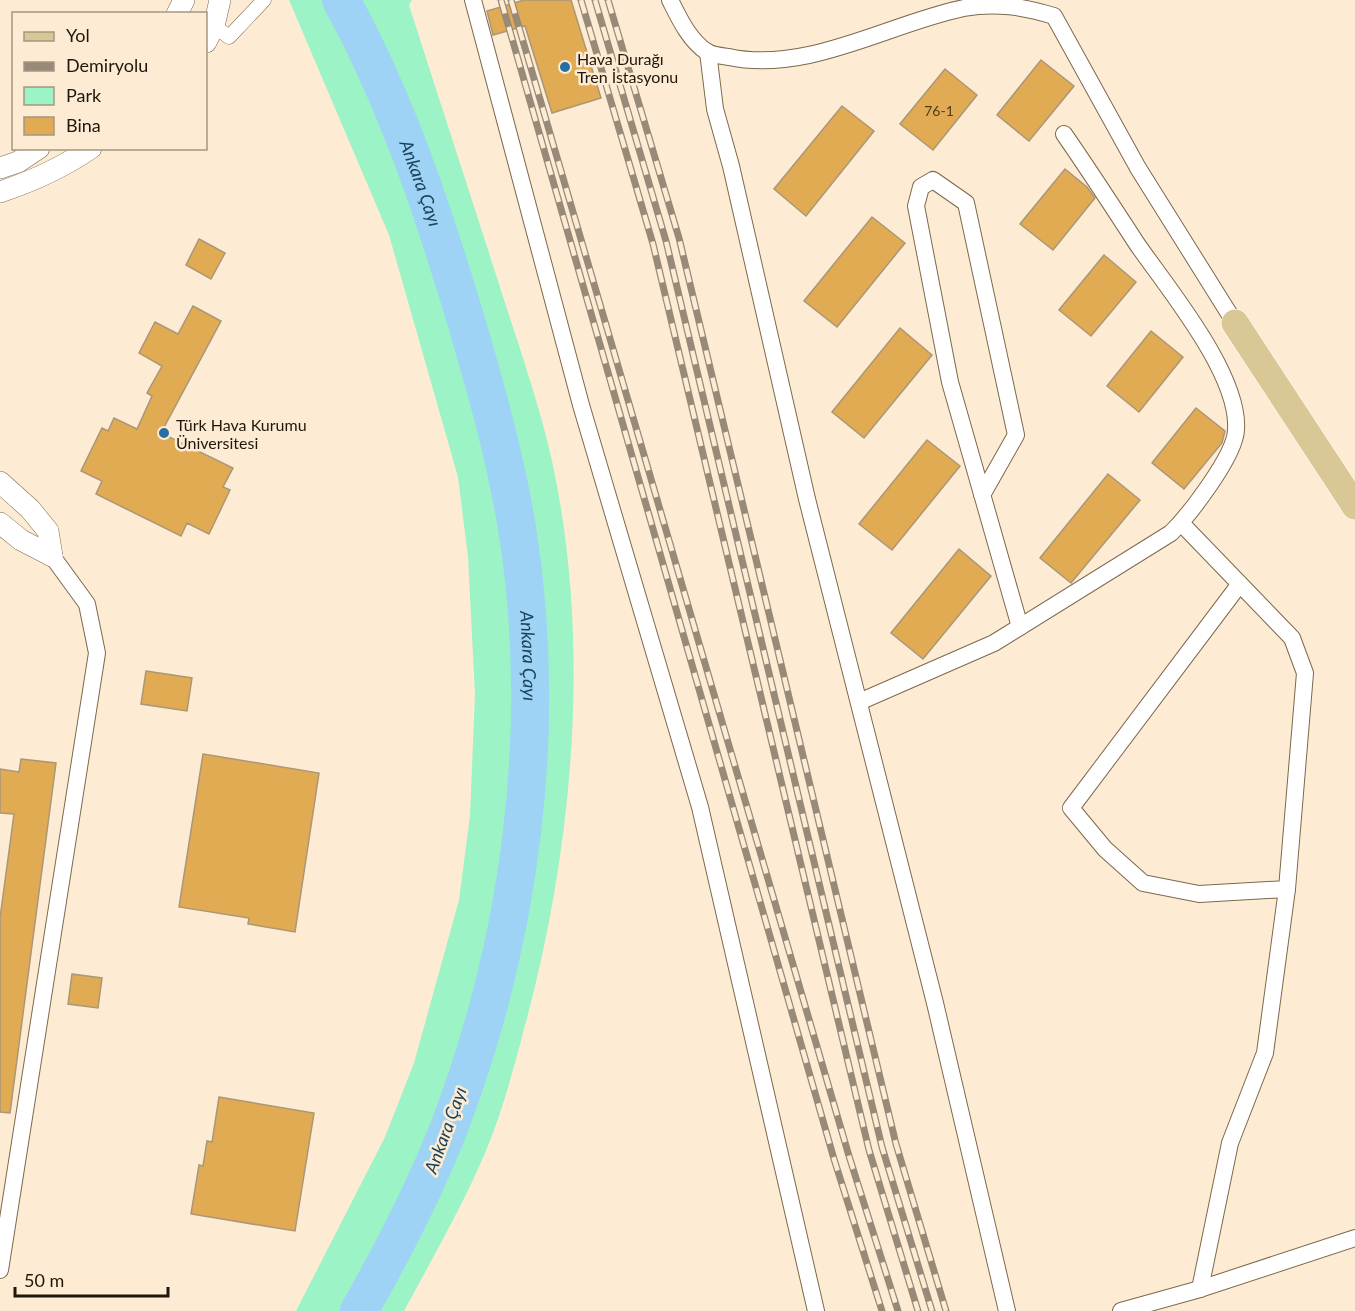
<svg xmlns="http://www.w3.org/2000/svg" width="1355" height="1311" font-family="Lato,sans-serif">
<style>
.green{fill:#9bf3c6}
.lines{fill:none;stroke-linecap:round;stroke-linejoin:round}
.river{stroke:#9ed3f6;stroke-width:38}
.building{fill:#e1ab53;stroke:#aa9678;stroke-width:1.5}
.pedestrian-casing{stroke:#7c694d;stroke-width:15}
.minor-casing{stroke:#7c694d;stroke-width:18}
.tertiary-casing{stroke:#7c694d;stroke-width:22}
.primary-casing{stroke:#fff;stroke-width:28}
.pedestrian{stroke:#fff;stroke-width:14}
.minor{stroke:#fff;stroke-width:16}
.tertiary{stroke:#fff;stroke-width:21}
.primary{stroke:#d9c896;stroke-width:27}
.rail-casing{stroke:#978a78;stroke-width:7}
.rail{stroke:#fdecd3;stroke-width:4.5;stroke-dasharray:14;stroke-linecap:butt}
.poi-dot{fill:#276ea2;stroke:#fdecd3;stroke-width:2}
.labels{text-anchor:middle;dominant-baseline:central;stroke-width:5;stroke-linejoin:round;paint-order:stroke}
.number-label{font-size:14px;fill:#503c1e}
.poi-label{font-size:16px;fill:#1f170c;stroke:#fdecd3;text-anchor:start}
.water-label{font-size:18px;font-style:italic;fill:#1a425a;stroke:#fdecd3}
</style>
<rect width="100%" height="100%" fill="#fdecd3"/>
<path class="green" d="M 289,0 L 412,0 L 409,5 C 438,96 468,187 497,278 C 516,338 538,399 552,461 C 592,644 573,850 524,1029 C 513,1071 502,1113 485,1153 C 462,1207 432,1259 404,1311 L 296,1311 L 385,1137 L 414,1063 L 459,900 L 470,816 L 475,694 L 468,557 L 458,477 L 389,235 Z"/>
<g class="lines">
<path class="river" id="s1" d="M 341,0 C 396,100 431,205 464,314 C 485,385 505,455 517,528 C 549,727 521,938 450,1125 C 425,1190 393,1251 359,1311"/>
</g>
<g class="building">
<path d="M 524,0 L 571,0 L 601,98 L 552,113 L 525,26 L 493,35 L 487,11 Z"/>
<path d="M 1041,60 L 1074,86 L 1029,141 L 997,115 Z"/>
<path d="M 945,69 L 977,95 L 933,150 L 900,124 Z"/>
<path d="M 842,106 L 874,131 L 806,216 L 774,189 Z"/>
<path d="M 1065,169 L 1087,187 L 1095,198 L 1053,250 L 1020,224 Z"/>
<path d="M 872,217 L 905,243 L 837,327 L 804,301 Z"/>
<path d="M 199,239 L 225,253 L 211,279 L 186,265 Z"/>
<path d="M 1104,255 L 1136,282 L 1091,336 L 1059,310 Z"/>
<path d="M 193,306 L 221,321 L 161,433 L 233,468 L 223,487 L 230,490 L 209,534 L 187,523 L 181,536 L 96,494 L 102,481 L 81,471 L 102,428 L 108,431 L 114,418 L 137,429 L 152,396 L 147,393 L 162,366 L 139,353 L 155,322 L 178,334 Z"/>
<path d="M 900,328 L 932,355 L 864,438 L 832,412 Z"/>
<path d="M 1151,331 L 1183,357 L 1139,412 L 1107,386 Z"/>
<path d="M 1196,408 L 1225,431 L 1222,443 L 1184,489 L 1152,463 Z"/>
<path d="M 927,440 L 960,466 L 892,550 L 859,524 Z"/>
<path d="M 1108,474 L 1140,500 L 1071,583 L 1040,558 Z"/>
<path d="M 959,549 L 991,576 L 923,659 L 891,633 Z"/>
<path d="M 146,671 L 192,678 L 187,711 L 141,704 Z"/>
<path d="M 203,754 L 319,773 L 295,932 L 248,924 L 249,918 L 179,907 Z"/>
<path d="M 21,759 L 56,763 L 10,1113 L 0,1112 L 0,918 L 14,814 L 0,813 L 0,769 L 19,772 Z"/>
<path d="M 72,974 L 102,978 L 98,1008 L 68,1004 Z"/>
<path d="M 219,1097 L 314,1113 L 295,1231 L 191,1214 L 199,1165 L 203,1166 L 207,1141 L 212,1142 Z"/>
</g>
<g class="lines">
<g class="pedestrian-casing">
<path id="pedestrian" d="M 214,26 L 229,37 L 264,0"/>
</g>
<g class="minor-casing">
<g id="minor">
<path d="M 473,0 L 581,405 L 700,807 L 816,1311"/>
<path d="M 670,0 C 679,18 689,40 707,52 C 712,55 722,56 729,57 C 807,74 890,23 964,8 C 996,2 1024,7 1054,16 L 1138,168 L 1235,323"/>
<path d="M 708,52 L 715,109 L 731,166 L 807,499 L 935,1003 L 1007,1311"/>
<path d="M 982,495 L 1016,435 L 966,203 L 933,180 L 921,187 L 916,206 L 950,382 L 1020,627"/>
<path d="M 1181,523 L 1292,638 L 1305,673 L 1287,889 L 1265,1053 L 1230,1143 L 1200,1289"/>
<path d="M 1239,585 L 1071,808 L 1105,849 L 1143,883 L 1199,894 L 1287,889"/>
<path d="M 859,702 L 994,643 L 1171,533 C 1189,515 1235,456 1236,430 C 1240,375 1169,290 1137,244 C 1113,207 1089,170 1064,134"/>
<path d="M 0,1270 L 97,653 L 87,604 L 52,556"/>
<path d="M 1121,1311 L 1200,1289 L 1355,1238"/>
</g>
</g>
<g class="tertiary-casing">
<g id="tertiary">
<path d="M 177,14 L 184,0"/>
<path d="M 206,42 L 214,26 L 220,0"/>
<path d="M 0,168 L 18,162 L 39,148"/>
<path d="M 0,192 C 33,181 62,168 91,148"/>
<path d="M 0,482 L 30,509 L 48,531 L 52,556"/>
<path d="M 0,523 L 21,540 L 52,556"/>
</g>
</g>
<g class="primary-casing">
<path id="primary" d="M 1235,323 L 1355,506"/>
</g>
<use href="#pedestrian" class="pedestrian"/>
<use href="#minor" class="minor"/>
<use href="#tertiary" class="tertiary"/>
<use href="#primary" class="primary"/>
<g class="rail-casing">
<g id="rail">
<path d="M 501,0 L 834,1159 L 882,1311"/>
<path d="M 511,0 L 849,1156 L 898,1311"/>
<path d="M 581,0 L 653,244 L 869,1150 L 918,1311"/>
<path d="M 595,0 L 666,241 L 882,1147 L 932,1311"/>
<path d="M 608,0 L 679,238 L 896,1144 L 946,1311"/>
</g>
</g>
<use href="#rail" class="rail"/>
</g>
<g class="poi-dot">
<circle cx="565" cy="67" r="6"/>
<circle cx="164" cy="433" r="6"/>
</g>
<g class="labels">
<g class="number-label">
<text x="939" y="110">76-1</text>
</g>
<g class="poi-label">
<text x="577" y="58">Hava Durağı<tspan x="577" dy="18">Tren İstasyonu</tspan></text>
<text x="176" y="424">Türk Hava Kurumu<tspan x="176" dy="18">Üniversitesi</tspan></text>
</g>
<g class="water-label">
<text stroke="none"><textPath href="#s1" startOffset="200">Ankara Çayı</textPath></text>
<text stroke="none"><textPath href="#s1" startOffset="687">Ankara Çayı</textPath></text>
<text transform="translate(445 1130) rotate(-70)">Ankara Çayı</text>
</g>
</g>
<rect x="12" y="12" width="195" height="138" fill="#fdecd3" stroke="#a49783" stroke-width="1.5"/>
<rect x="24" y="32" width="30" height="9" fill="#d9c896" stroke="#a49783" stroke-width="1.5"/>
<text x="66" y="42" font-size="18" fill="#1f170c">Yol</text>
<rect x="24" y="62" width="30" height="9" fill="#978a78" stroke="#a49783" stroke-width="1.5"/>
<text x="66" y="72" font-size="18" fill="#1f170c">Demiryolu</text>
<rect x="24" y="87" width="30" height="18" fill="#9bf3c6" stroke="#a49783" stroke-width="1.5"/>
<text x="66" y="102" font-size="18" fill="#1f170c">Park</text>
<rect x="24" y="117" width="30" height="18" fill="#e1ab53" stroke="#a49783" stroke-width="1.5"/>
<text x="66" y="132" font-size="18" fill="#1f170c">Bina</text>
<path d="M15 1287v9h153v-9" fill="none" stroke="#1f170c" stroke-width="3"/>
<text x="24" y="1287" font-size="18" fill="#1f170c" stroke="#fdecd3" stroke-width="4.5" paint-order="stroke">50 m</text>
</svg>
